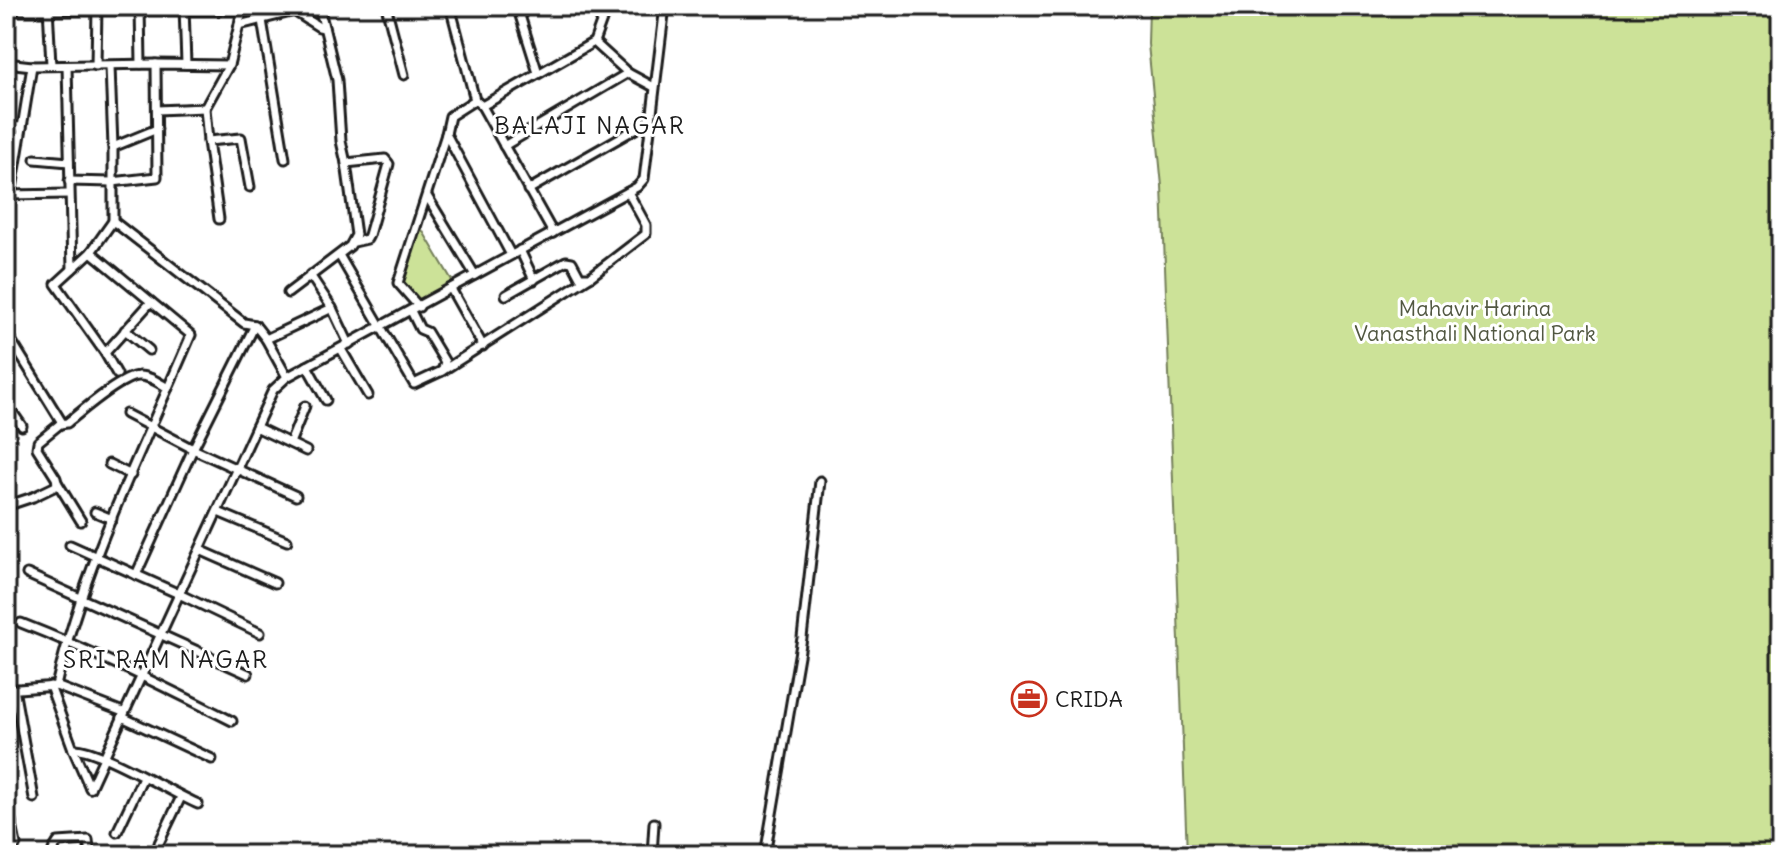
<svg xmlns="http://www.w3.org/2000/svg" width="1787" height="861" font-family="Delius,sans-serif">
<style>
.green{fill:#cce298;stroke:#747f5a;stroke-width:2}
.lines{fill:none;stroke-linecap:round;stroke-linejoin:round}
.street-casing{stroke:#1c1c1c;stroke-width:13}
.street{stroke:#fff;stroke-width:7}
.labels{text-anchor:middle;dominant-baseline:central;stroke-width:6;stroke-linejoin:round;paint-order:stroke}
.park-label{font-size:22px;fill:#515741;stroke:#fff}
.poi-label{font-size:22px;fill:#1c1c1c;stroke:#fff;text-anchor:start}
.neighbourhood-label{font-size:24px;letter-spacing:2px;fill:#1c1c1c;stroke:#fff}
</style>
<rect width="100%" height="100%" fill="#fff"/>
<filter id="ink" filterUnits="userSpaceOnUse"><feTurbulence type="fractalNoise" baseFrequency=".0125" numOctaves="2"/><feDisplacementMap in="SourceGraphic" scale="16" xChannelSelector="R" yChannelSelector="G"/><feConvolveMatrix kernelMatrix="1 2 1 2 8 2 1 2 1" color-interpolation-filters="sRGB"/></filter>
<g filter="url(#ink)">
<g class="green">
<path d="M 1149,6 L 1781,6 L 1781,855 L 1187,855 L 1162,186 L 1148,44 Z"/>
<path d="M 421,228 L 453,282 L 418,302 L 402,284 Z"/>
</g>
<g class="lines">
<g class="street-casing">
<g id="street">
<path d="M 48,6 L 51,65"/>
<path d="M 386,6 L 404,75"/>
<path d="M 450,6 L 475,100 L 482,106 L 553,233"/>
<path d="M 517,6 L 538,73"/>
<path d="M 140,7 L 141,64"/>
<path d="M 184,7 L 186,64"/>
<path d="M 6,10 L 242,10"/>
<path d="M 294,11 L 319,27 L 324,28"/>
<path d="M 262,20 L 285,159"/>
<path d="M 239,25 L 315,6"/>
<path d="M 594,42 L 628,73"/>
<path d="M 6,63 L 32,66 L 156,64 L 229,65"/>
<path d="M 67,66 L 72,269"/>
<path d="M 96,66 L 97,6"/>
<path d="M 110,66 L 113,147 L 113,221 L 91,252 L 56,284 L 105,353 L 117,374"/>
<path d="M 475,100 L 450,116 L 446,134 L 511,255"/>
<path d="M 482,106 L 594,42 L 607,6"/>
<path d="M 157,110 L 205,108"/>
<path d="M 6,126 L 22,127"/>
<path d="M 208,141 L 241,138 L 250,187"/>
<path d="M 504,146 L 628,73 L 654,87"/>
<path d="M 113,147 L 157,129"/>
<path d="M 35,159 L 69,162"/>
<path d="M 346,163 L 385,159 L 389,164 L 369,235 L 367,239 L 354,242"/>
<path d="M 69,181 L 112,182 L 157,177 L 156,64"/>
<path d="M 528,190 L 651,120"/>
<path d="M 6,195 L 69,194"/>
<path d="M 427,196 L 475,275"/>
<path d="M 219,219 L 208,141 L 205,108 L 229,65 L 239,25 L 242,8"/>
<path d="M 113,221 L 244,323 L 255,325 L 193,449 L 136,575"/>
<path d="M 6,226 L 32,66"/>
<path d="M 520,250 L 534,280"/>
<path d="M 339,255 L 414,384 L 442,371 L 445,362 L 427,332 L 420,329 L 411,311"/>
<path d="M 310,275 L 332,308 L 349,344"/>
<path d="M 451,289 L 483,346"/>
<path d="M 288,293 L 350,246 L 356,235 L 346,163 L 341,141 L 337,80 L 319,6"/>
<path d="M 506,295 L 566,261 L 572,262 L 580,277 L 590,277 L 646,234 L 646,225 L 628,192"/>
<path d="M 419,307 L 398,283 L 446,134"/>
<path d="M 255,325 L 266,339 L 287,377"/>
<path d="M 125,330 L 149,350"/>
<path d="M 6,332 L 61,421 L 60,424 L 38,442 L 37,448 L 56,478 L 57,482 L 56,486 L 33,497 L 6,506"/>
<path d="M 266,339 L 332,308"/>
<path d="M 341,349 L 368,395"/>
<path d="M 105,353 L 151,302"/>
<path d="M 307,366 L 326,400"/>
<path d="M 442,371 L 588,278"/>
<path d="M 6,403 L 22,426"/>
<path d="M 126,414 L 193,449 L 296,496"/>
<path d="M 60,424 L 67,423 C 82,411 121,377 138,376 C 149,375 159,383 168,388"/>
<path d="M 256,427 L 306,451"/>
<path d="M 290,443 L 305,406"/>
<path d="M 109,464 L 131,475"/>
<path d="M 57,482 L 81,521"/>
<path d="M 95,512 L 112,519"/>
<path d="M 218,512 L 287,541"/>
<path d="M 70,545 L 179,594 L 260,633"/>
<path d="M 200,550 L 275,583"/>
<path d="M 27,574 L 248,674"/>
<path d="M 21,623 C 93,651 163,686 232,721"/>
<path d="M 50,686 L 73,749 L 90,788"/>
<path d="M 56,686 C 84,564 142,450 191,335 L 91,252"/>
<path d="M 14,689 L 34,798"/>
<path d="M 6,690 L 56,686 L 123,712"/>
<path d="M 122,717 L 212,759"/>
<path d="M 73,749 C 95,746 172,793 198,804"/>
<path d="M 90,788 L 273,390 L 287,377 L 637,187 L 644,179 L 665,6"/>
<path d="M 6,810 L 9,811 L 16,844 L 14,848 L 6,850"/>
<path d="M 117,832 L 143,777"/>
<path d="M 159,843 L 181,797"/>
<path d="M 53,855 L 53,850 L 58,842 L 88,840 L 90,855"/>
<path d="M 652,855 L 654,823"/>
<path d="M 765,855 L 802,638 L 820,481"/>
</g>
</g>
<use href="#street" class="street"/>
</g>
</g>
<defs>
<g id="office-ring" transform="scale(1.8)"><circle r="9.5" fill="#fff" stroke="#c8321e" stroke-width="1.5"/><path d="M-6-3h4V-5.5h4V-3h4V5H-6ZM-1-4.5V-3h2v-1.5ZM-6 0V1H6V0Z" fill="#c8321e"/></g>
</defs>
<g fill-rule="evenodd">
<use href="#office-ring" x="1029" y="699"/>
</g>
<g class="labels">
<g class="park-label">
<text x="1475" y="308">Mahavir Harina<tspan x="1475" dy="25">Vanasthali National Park</tspan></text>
</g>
<g class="poi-label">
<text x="1055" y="699">CRIDA</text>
</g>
<g class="neighbourhood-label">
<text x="590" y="125">BALAJI NAGAR</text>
<text x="166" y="659">SRI RAM NAGAR</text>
</g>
</g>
<rect width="1787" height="861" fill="none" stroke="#fff" stroke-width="32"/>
<rect x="16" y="16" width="1755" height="829" fill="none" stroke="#1c1c1c" stroke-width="3" filter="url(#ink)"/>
</svg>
